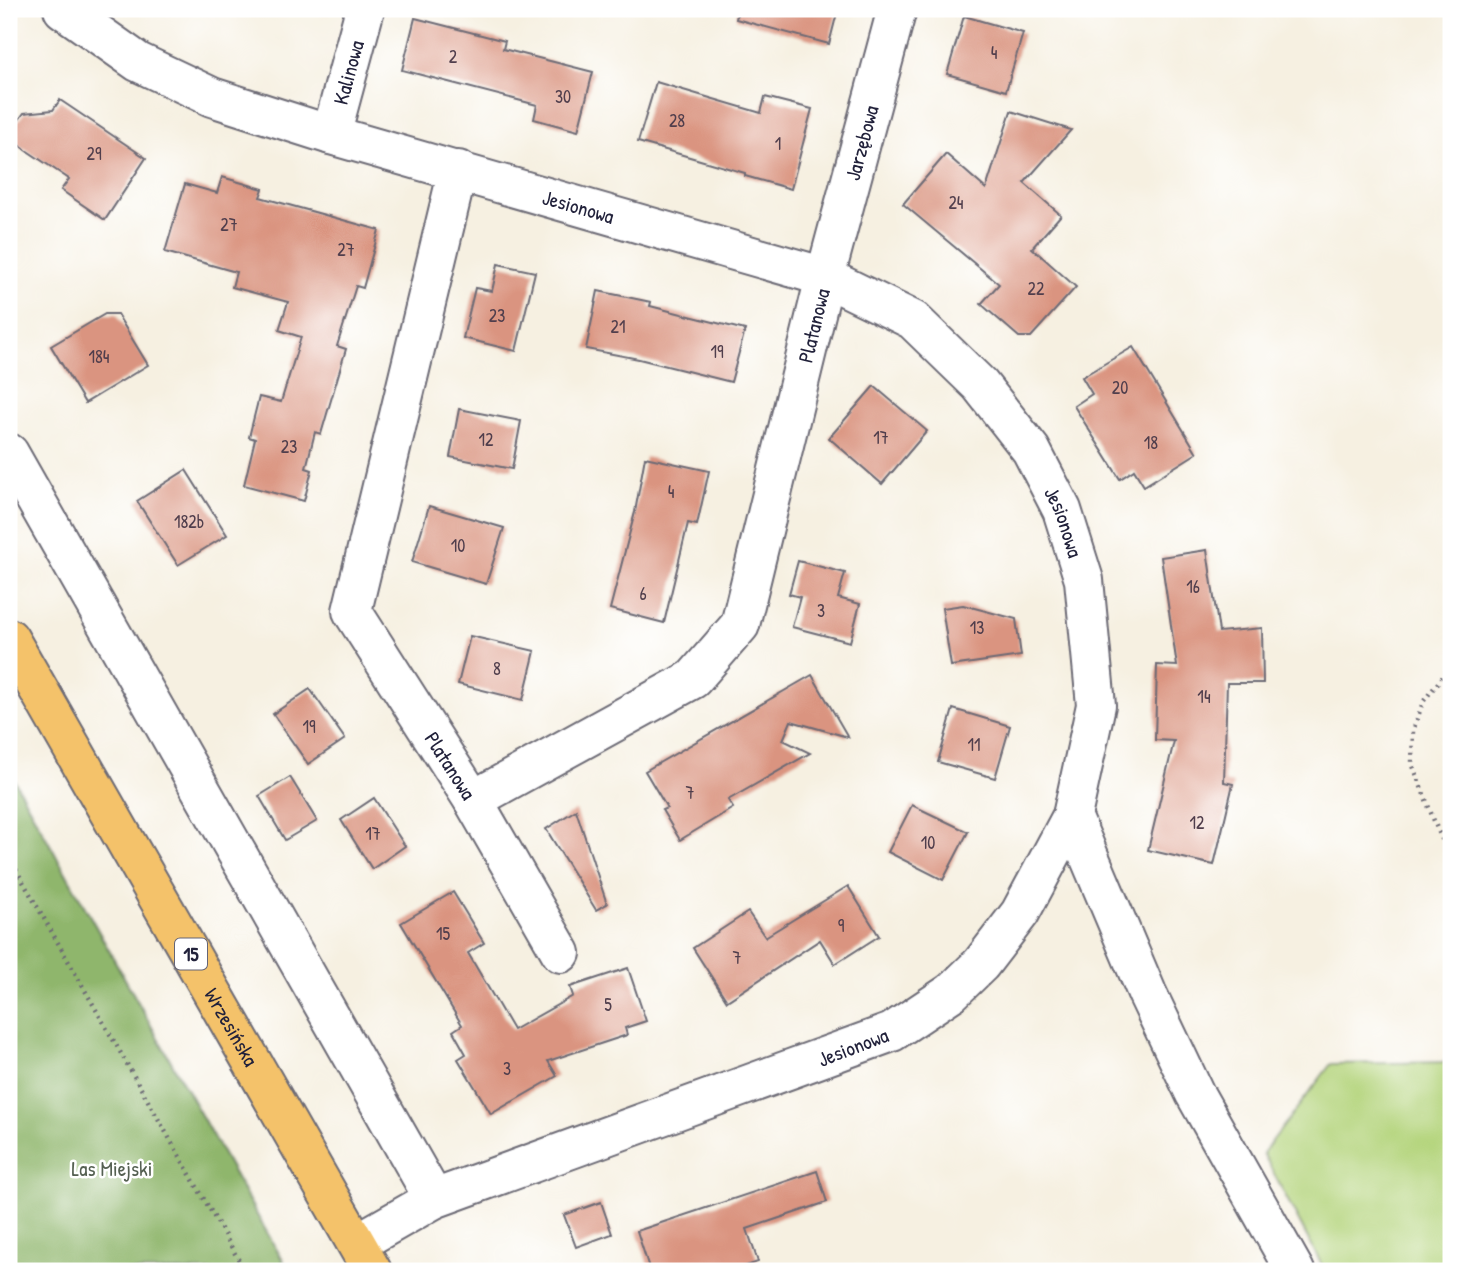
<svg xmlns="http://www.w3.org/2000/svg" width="1460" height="1280" font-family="'Patrick Hand',sans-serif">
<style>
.green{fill:#b4d47c;stroke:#6b7b5c;stroke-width:2}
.forest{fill:#8fb66c;stroke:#586c54;stroke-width:2}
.building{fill:#da9480}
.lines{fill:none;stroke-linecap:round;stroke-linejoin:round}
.minor-casing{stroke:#6c6a75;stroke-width:42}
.major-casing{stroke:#6c6a75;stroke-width:42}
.path{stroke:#6c6a75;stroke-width:4.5;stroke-dasharray:2 5;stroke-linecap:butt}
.minor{stroke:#fff;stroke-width:38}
.major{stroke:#f4c26a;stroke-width:38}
.labels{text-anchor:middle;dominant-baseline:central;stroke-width:5;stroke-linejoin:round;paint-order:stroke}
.number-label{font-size:18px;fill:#503e4c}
.shield{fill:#fff;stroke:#646476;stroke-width:2}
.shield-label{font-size:19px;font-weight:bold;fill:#22223b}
.street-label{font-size:21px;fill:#22223b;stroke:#fff}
.park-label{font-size:21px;fill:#556052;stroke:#fff}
</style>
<rect width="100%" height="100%" fill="#fff"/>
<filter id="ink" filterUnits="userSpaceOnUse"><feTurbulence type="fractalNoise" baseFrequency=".0143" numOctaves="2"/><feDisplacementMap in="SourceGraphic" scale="14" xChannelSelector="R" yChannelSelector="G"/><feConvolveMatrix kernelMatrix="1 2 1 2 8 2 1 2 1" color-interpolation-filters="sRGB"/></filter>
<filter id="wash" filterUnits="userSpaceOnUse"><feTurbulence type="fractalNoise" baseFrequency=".00686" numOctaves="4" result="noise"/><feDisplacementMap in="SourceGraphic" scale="28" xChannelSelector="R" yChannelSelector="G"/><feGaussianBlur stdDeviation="1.57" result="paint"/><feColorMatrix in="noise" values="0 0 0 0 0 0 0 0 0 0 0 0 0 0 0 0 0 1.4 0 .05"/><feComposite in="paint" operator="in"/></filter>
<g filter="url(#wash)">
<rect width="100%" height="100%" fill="#f6f0e1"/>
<path class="green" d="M 1451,1062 L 1451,1271 L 1325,1271 L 1263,1153 L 1331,1064 Z"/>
<path class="forest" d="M 9,771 L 249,1201 L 289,1271 L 9,1271 Z"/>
<g id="blocks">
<g class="building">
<path d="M 738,9 L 838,9 L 829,44 L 736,19 Z"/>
<path d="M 964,16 L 1023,33 L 1006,91 L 947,74 Z"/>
<path d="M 415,18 L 505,41 L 503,49 L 593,72 L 578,131 L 534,119 L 537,105 L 402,70 Z"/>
<path d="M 656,82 L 761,113 L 765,97 L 812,109 L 791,189 L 745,176 L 745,173 L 638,142 Z"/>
<path d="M 60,100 L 146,158 L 105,220 L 61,190 L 69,179 L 17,144 L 15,125 L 24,113 L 53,110 Z"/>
<path d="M 1011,111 L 1071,130 L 1024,183 L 1061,215 L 1032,248 L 1076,287 L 1031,337 L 1019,337 L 981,304 L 999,284 L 903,204 L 946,154 L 986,189 Z"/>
<path d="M 222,177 L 263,189 L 260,197 L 379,230 L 363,288 L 356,286 L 337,346 L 346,349 L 321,434 L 315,432 L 306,468 L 312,470 L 304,501 L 244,485 L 255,439 L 249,437 L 259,397 L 281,402 L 301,337 L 279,330 L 288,302 L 232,287 L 236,272 L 165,252 L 185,184 L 217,193 Z"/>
<path d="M 498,264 L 535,272 L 516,351 L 463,338 L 475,288 L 492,291 Z"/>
<path d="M 598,291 L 651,302 L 650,306 L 745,330 L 731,382 L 639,359 L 586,349 Z"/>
<path d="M 105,314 L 117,314 L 148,365 L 85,403 L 51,346 Z"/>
<path d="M 1133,347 L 1197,453 L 1144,486 L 1134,470 L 1120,479 L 1074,406 L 1092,394 L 1082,377 Z"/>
<path d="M 874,386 L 927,431 L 882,484 L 829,438 Z"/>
<path d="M 459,409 L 521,421 L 512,469 L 450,457 Z"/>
<path d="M 645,457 L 709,471 L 697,525 L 688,523 L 664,623 L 610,609 L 635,512 Z"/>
<path d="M 186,470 L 227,535 L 178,565 L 137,501 Z"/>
<path d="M 429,506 L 504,528 L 486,584 L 412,562 Z"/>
<path d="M 1207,550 L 1219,632 L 1262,628 L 1263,683 L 1227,683 L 1224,782 L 1233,784 L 1214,865 L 1148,850 L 1174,741 L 1155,740 L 1157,665 L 1177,666 L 1161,557 Z"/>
<path d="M 798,561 L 845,573 L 838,598 L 860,604 L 850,642 L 792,627 L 800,597 L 789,594 Z"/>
<path d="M 963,605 L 1016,619 L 1021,656 L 951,666 L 942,608 Z"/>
<path d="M 470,636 L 535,651 L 523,700 L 458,684 Z"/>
<path d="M 812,675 L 848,737 L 791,721 L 783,740 L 810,753 L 728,800 L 733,808 L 680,840 L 662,810 L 667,808 L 645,771 Z"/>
<path d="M 310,689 L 345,739 L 308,764 L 273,714 Z"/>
<path d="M 953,709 L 1010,726 L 995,778 L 938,762 Z"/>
<path d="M 290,777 L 317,821 L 285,840 L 259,796 Z"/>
<path d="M 374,798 L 405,846 L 372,869 L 341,820 Z"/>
<path d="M 912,805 L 968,832 L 943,880 L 888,852 Z"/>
<path d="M 576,810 L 607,904 L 596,910 L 546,829 Z"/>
<path d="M 848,886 L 879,936 L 835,964 L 820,940 L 727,1001 L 693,948 L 748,912 L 765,937 Z"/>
<path d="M 453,892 L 484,943 L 468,953 L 513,1030 L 573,996 L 570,987 L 628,968 L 646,1021 L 625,1028 L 627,1035 L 548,1061 L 557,1076 L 491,1114 L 458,1059 L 466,1054 L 453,1031 L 462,1025 L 401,923 Z"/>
<path d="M 817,1171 L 827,1202 L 747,1229 L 758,1262 L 732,1271 L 650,1271 L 637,1231 Z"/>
<path d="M 601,1202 L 612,1234 L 576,1247 L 564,1215 Z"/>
</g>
</g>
</g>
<g filter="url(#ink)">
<use href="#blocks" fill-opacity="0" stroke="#6c6a75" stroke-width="2"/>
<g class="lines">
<g class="minor-casing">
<g id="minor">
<path id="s1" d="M 63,9 L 138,62 L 212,97 L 331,135 L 825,277 L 913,320 L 980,385 L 1031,450 L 1062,510 L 1084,580 L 1096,705 L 1072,816 L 1020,913 L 981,964 L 952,992 L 892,1032 L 434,1199 L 357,1243"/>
<path id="s2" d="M 331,135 L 365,9"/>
<path id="s3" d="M 458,170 L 352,611 L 473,800 L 693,679 L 740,625 L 825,277 L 897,9"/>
<path d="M 9,453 L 434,1199"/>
<path d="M 473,800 L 561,953"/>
<path d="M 1072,816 L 1147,993 L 1195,1094 L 1295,1271"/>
</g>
</g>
<g class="major-casing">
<g id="major">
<path id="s4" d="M 9,638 L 372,1271"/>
</g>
</g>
<g class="path">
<path d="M 1451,666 L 1423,702 L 1413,731 L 1412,763 L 1436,826 L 1451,859"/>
<path d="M 9,857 L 245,1271"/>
</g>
<use href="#minor" class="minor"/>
<use href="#major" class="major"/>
</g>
</g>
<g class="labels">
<g class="number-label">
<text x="994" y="52">4</text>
<text x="453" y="56">2</text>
<text x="563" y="96">30</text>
<text x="677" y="120">28</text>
<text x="778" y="143">1</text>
<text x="94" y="153">29</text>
<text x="956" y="202">24</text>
<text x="229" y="224">27</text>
<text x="346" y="249">27</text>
<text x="1036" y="288">22</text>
<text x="497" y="315">23</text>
<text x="618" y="326">21</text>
<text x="717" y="351">19</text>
<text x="99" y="356">184</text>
<text x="1120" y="387">20</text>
<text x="881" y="437">17</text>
<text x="486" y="439">12</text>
<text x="1151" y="442">18</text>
<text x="289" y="446">23</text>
<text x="671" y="491">4</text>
<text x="189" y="521">182b</text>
<text x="458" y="545">10</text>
<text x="1193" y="586">16</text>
<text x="643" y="593">6</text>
<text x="821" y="610">3</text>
<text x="977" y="627">13</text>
<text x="497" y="668">8</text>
<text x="1204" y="696">14</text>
<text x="309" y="726">19</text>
<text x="974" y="744">11</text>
<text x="690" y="792">7</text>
<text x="1197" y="822">12</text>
<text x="373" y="833">17</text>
<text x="928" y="842">10</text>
<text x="841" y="925">9</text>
<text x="443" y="933">15</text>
<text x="737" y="957">7</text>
<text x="608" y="1004">5</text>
<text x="507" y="1068">3</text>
</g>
<rect class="shield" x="175" y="938.5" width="32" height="31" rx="5"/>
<g class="shield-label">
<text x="191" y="954">15</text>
</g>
<g class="street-label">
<text stroke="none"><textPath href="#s2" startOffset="65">Kalinowa</textPath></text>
<text stroke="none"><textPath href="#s3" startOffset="1498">Jarzębowa</textPath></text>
<text stroke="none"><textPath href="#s1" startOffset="556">Jesionowa</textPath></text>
<text stroke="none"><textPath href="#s3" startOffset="1309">Platanowa</textPath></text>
<text stroke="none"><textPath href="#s1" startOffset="1166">Jesionowa</textPath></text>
<text stroke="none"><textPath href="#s3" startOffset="637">Platanowa</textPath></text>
<text stroke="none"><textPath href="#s4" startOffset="448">Wrzesińska</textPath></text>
<text transform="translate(853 1047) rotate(-21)">Jesionowa</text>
</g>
<g class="park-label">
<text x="112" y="1168">Las Miejski</text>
</g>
</g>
<rect width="1460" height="1280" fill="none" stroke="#fff" stroke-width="35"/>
</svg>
